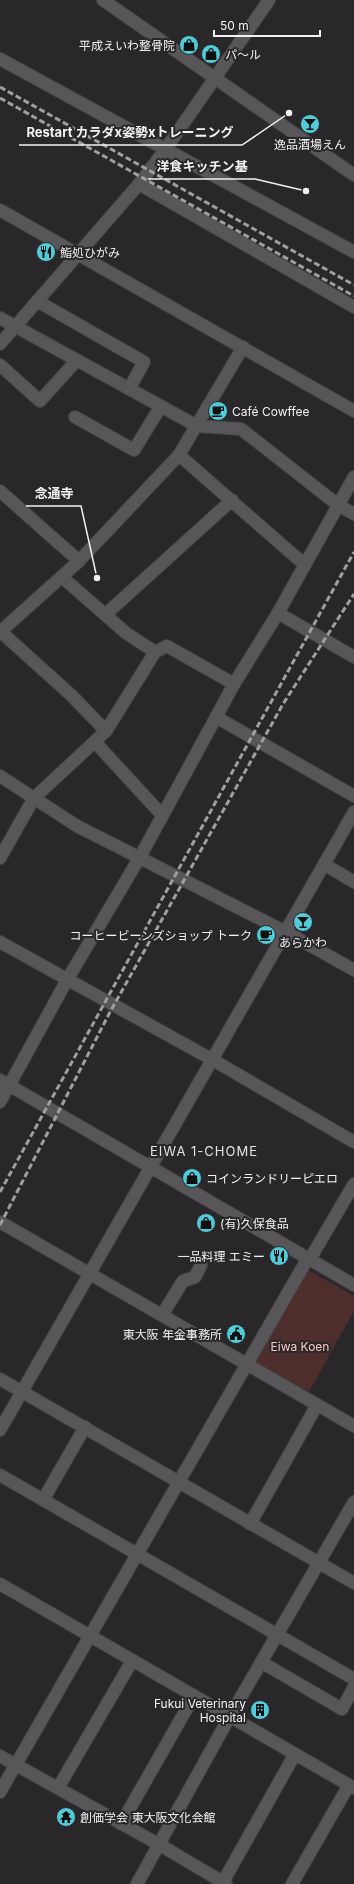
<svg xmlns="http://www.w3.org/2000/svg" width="354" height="1884" font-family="Inter,'Noto Sans JP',sans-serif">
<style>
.green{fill:#4d2e2d}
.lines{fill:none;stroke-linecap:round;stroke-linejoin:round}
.minor-casing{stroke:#444244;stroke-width:14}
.minor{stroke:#595659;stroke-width:12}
.rail{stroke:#a09ea0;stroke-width:3;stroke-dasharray:6 3;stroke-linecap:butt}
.labels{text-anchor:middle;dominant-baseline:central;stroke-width:4;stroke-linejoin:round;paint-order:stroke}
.poi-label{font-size:12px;fill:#f3f1f3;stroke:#292729;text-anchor:start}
.park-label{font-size:12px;fill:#fbc5c3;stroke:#292729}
.neighbourhood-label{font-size:13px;letter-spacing:1px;fill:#e4e1e4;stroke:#292729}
.leader{fill:none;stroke:#f3f1f3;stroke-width:1.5}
.callout-dot{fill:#f3f1f3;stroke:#292729;stroke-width:1.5}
.callout-label{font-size:13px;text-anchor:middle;font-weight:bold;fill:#f3f1f3;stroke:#292729;stroke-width:4;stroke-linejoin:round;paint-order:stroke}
</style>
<rect width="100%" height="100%" fill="#292729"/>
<path class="green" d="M 308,1270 L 354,1296 L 354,1311 L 309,1392 L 255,1362 Z"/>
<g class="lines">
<g class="minor-casing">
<g id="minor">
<path d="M 103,0 L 354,175"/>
<path d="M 0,59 L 354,252"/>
<path d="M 139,184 L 354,307"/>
<path d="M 0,210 L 354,411"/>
<path d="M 37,301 L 144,362 L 129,389"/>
<path d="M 0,318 L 197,426 L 241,429 L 338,505 L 354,514"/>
<path d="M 0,344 L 139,184 L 165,150 L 269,0"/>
<path d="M 0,365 L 40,401 L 77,360"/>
<path d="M 75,417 L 134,450 L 161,406"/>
<path d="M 179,455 L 305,565"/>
<path d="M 0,491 L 79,561"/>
<path d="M 62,577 L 126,633 L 155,652"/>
<path d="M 278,613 L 354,657"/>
<path d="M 106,614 L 232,500"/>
<path d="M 0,631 L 71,695 L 106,731"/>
<path d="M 0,632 L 79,561 L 179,455 L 243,347"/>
<path d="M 216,717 L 354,796"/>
<path d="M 95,742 L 162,815"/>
<path d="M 0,776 L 77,826 L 286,932 L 354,970"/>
<path d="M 0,858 L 34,798 L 106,731 L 155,652 L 167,646 L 234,684"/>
<path d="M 324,864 L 354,882"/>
<path d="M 0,942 L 213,1060 L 354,1142"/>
<path d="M 0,1080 L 354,1285"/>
<path d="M 0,1102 L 67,980 L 140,857 L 234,684 L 278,613 L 354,477"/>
<path d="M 0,1222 L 354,1426"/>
<path d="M 310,1259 L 354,1184"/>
<path d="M 162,1315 L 183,1281 L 195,1277 L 201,1265"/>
<path d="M 0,1379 L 354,1583"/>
<path d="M 0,1430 L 354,812"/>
<path d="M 0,1475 L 354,1679"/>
<path d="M 43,1500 L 85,1427"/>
<path d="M 250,1524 L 317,1405"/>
<path d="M 0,1584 L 354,1788"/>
<path d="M 261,1662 L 342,1709 L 354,1687"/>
<path d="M 0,1756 L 160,1845 L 226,1884"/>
<path d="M 58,1788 L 132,1661"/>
<path d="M 0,1792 L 308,1258"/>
<path d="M 121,1824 L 194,1696"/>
<path d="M 223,1882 L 295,1754"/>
<path d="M 137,1884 L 230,1716 L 354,1502"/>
<path d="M 292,1884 L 349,1785"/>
</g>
</g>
<use href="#minor" class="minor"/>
<g class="rail">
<path d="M 0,87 L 354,285"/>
<path d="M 0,98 L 354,296"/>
<path d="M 0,1192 L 354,552"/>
<path d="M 0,1225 L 110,1012 L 283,704 L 354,594"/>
</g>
</g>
<defs>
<g id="shop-disc" transform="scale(1)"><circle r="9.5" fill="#52cbd9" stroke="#292729"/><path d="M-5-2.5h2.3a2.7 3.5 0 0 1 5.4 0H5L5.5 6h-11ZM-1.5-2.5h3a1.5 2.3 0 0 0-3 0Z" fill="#111"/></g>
<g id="bar-disc" transform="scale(1)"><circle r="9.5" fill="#52cbd9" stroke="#292729"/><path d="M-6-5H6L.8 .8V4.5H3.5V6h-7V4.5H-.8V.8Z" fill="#111"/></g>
<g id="restaurant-disc" transform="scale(1)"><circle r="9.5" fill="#52cbd9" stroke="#292729"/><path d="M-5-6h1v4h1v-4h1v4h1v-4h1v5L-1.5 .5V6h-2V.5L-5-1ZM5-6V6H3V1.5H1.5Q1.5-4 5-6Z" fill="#111"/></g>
<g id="cafe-disc" transform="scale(1)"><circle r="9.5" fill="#52cbd9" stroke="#292729"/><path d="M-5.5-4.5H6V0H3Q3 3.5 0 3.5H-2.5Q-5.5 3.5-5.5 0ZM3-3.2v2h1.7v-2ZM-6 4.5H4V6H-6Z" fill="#111"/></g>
<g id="civic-disc" transform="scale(1)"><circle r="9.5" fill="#52cbd9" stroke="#292729"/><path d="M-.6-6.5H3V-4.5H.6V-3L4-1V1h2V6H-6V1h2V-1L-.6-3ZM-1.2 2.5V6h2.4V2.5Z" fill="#111"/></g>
<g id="building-disc" transform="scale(1)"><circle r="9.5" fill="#52cbd9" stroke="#292729"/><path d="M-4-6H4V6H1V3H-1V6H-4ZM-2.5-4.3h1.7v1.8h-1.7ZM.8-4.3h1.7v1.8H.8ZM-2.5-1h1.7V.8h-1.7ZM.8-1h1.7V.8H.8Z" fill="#111"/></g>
<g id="temple-disc" transform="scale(1)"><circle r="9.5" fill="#52cbd9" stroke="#292729"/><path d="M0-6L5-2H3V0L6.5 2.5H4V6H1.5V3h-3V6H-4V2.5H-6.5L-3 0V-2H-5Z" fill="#111"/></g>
</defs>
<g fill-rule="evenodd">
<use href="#shop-disc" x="189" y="45"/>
<use href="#shop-disc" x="211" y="54"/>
<use href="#bar-disc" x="310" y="124"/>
<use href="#restaurant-disc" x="46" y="252"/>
<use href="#cafe-disc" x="218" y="411"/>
<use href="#bar-disc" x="303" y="922"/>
<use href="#cafe-disc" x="266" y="935"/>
<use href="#shop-disc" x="192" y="1178"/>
<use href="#shop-disc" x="206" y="1223"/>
<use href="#restaurant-disc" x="279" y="1256"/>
<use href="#civic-disc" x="236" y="1334"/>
<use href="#building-disc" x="260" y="1710"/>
<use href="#temple-disc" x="66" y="1817"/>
</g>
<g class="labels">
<g class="poi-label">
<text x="175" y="45" text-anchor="end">平成えいわ整骨院</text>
<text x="225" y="54">パ〜ル</text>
<text x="310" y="144" text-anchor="middle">逸品酒場えん</text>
<text x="60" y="252">鮨処ひがみ</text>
<text x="232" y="411">Café Cowffee</text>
<text x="252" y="935" text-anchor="end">コーヒービーンズショップ トーク</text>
<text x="303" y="942" text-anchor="middle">あらかわ</text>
<text x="206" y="1178">コインランドリーピエロ</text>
<text x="220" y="1223">(有)久保食品</text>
<text x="265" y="1256" text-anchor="end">一品料理 エミー</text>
<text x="222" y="1334" text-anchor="end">東大阪 年金事務所</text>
<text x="246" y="1703" text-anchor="end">Fukui Veterinary<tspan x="246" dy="14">Hospital</tspan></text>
<text x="80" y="1817">創価学会 東大阪文化会館</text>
</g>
<g class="park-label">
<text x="300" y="1346">Eiwa Koen</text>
</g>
<g class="neighbourhood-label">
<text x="204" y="1151">EIWA 1-CHOME</text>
</g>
</g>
<path class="leader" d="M289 113L242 145H19M306 191L255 179H148M97 578L81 506H26"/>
<g class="callout-dot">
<circle cx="289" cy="113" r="4"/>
<circle cx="306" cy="191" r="4"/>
<circle cx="97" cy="578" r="4"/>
</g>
<g class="callout-label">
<text x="130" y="137">Restart カラダx姿勢xトレーニング</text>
<text x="202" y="171">洋食キッチン基</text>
<text x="54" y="498">念通寺</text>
</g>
<path d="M214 30v6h106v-6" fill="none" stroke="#f3f1f3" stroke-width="2"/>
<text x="220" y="30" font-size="12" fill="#f3f1f3" stroke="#292729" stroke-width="3" paint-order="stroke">50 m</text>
</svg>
